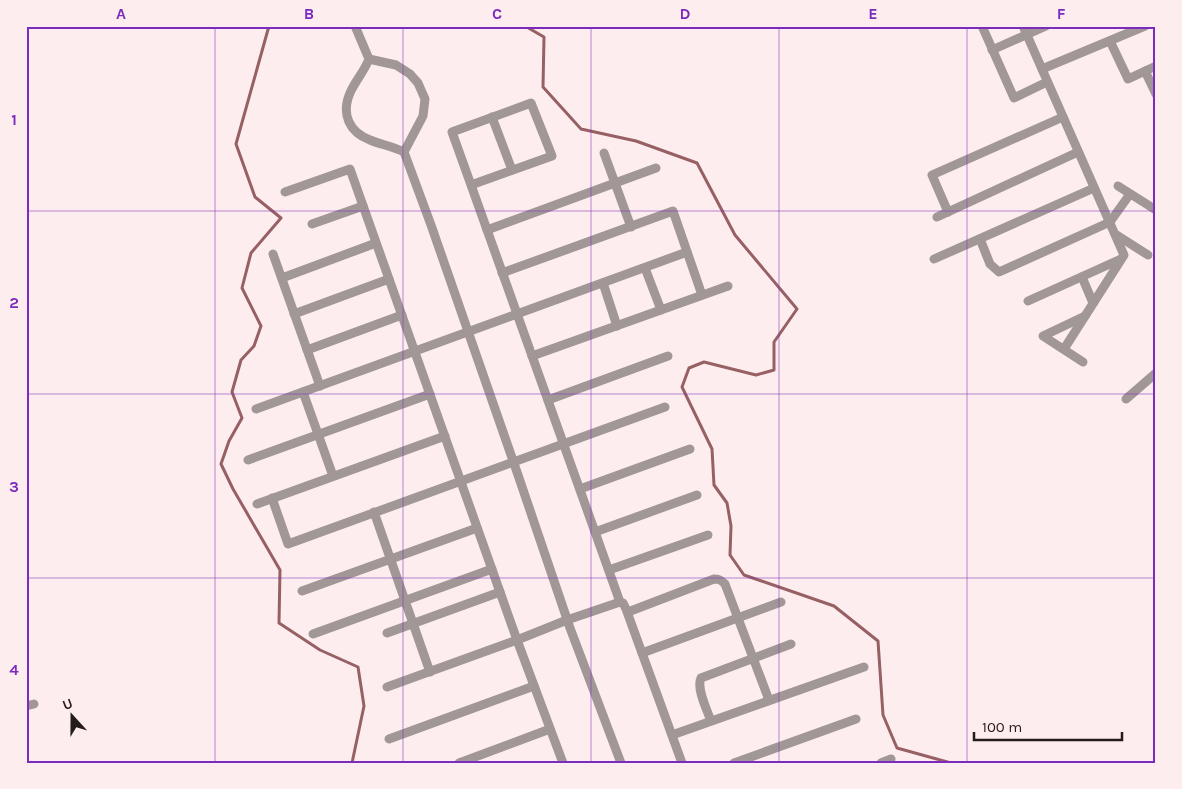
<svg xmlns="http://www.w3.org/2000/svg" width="1182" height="789" font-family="Karla,sans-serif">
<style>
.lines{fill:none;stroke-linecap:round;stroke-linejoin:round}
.stream{stroke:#966064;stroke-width:3}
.minor{stroke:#a29797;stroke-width:9}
.grid{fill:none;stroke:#7b2cbf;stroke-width:1;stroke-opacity:0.55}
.neatline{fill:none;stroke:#7b2cbf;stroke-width:2}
.grid-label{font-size:16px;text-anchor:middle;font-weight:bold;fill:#7b2cbf}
</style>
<rect width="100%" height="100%" fill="#feedee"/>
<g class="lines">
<g class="stream">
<path d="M 269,26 L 236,144 L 255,197 L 281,218 L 251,253 L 242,288 L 261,326 L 254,346 L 241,360 L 232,392 L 242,418 L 229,441 L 221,464 L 233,489 L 280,570 L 279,623 L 320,650 L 358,667 L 364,706 L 352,763"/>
<path d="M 525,26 L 544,37 L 543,87 L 581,129 L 636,141 L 697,163 L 735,235 L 797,309 L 774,342 L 774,370 L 756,375 L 704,362 L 689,368 L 682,387 L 712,449 L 714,485 L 727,503 L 731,526 L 730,555 L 744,575 L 834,606 L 878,641 L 883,715 L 897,748 L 951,763"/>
</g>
<g class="minor">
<path d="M 355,26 L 369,59 C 364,72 355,81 350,93 C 341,114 349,132 370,140 C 382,145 392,146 404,152 L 431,225 L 518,475 L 570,628 L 621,763"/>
<path d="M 982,26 L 1014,98 L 1047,82"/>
<path d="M 1023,26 L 1124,255 L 1064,349"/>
<path d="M 1110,41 L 1128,79 L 1156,66"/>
<path d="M 992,50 L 1046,26"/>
<path d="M 369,59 L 396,65 L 410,74 L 418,83 L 425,99 L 423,116 L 404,152"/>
<path d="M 1042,69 L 1145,26"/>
<path d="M 1145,71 L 1156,94"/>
<path d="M 492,117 L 512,170"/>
<path d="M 604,153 L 631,227"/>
<path d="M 471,185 L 552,156 L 531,103 L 452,132 L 471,185 L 620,602"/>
<path d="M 1118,186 L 1156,210"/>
<path d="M 285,192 L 350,169 L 517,640 L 563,763"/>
<path d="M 948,212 L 932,175 L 1063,117"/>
<path d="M 937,217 L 1078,152"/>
<path d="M 312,224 L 363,206"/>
<path d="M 487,230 L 656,168"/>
<path d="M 1115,234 L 1148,255"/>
<path d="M 980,239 L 990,264 L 999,272 L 1110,222 L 1130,194"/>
<path d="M 273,254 L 320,386"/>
<path d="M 934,259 L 1094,188"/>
<path d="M 645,268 L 661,310"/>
<path d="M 502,273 L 673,211 L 702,295"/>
<path d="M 1082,277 L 1093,303"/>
<path d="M 282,278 L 376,243"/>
<path d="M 603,283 L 617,326"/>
<path d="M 1028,301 L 1121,259"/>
<path d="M 294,314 L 389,279"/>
<path d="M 307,350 L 402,315"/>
<path d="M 532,356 L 728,286"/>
<path d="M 1083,362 L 1043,336 L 1085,316"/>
<path d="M 303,392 L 333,476"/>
<path d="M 1126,399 L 1156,373"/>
<path d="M 548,400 L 668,356"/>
<path d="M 256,409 L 687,252"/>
<path d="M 248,460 L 430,394"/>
<path d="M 580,489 L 690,449"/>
<path d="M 272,498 L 288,544 L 665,407"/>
<path d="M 257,504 L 445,436"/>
<path d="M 374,512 L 430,672"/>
<path d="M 595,532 L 697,495"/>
<path d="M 609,570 L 708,535"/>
<path d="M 302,591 L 477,528"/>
<path d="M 628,612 L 714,579 C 719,579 721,580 725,584 L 769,700"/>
<path d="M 387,633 L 500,592"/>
<path d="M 313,634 L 492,569"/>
<path d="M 642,653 L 781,602"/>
<path d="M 387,687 L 517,640 L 567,620 L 620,602 L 623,603 L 626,609 L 682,763"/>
<path d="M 26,706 L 34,704"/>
<path d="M 711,721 C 707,710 696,688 701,678 L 791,644"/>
<path d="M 672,735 L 864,667"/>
<path d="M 389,739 L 534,686"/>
<path d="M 459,763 L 550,729"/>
<path d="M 734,763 L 856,719"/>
<path d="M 881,763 L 891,759"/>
</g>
</g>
<path class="grid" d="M 215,26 L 215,763M 403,26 L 403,763M 591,26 L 591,763M 779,26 L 779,763M 967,26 L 967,763M 26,211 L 1156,211M 26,394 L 1156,394M 26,578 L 1156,578"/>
<rect width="1182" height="789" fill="none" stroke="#feedee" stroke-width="55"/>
<g transform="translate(72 716) rotate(339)" stroke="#feedee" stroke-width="4" paint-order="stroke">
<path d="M0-4L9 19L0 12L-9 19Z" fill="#241b1b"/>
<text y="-8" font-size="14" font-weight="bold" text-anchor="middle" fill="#241b1b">U</text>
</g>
<path d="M974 732v8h148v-8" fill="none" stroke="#241b1b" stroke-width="2.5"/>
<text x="982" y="732" font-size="15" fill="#241b1b" stroke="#feedee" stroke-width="4" paint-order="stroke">100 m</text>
<rect x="28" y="28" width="1126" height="734" class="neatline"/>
<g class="grid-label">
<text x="121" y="19">A</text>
<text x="309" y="19">B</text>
<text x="497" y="19">C</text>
<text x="685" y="19">D</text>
<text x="873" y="19">E</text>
<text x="1061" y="19">F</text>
<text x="14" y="125">1</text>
<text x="14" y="308">2</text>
<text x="14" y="492">3</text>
<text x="14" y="675">4</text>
</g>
</svg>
